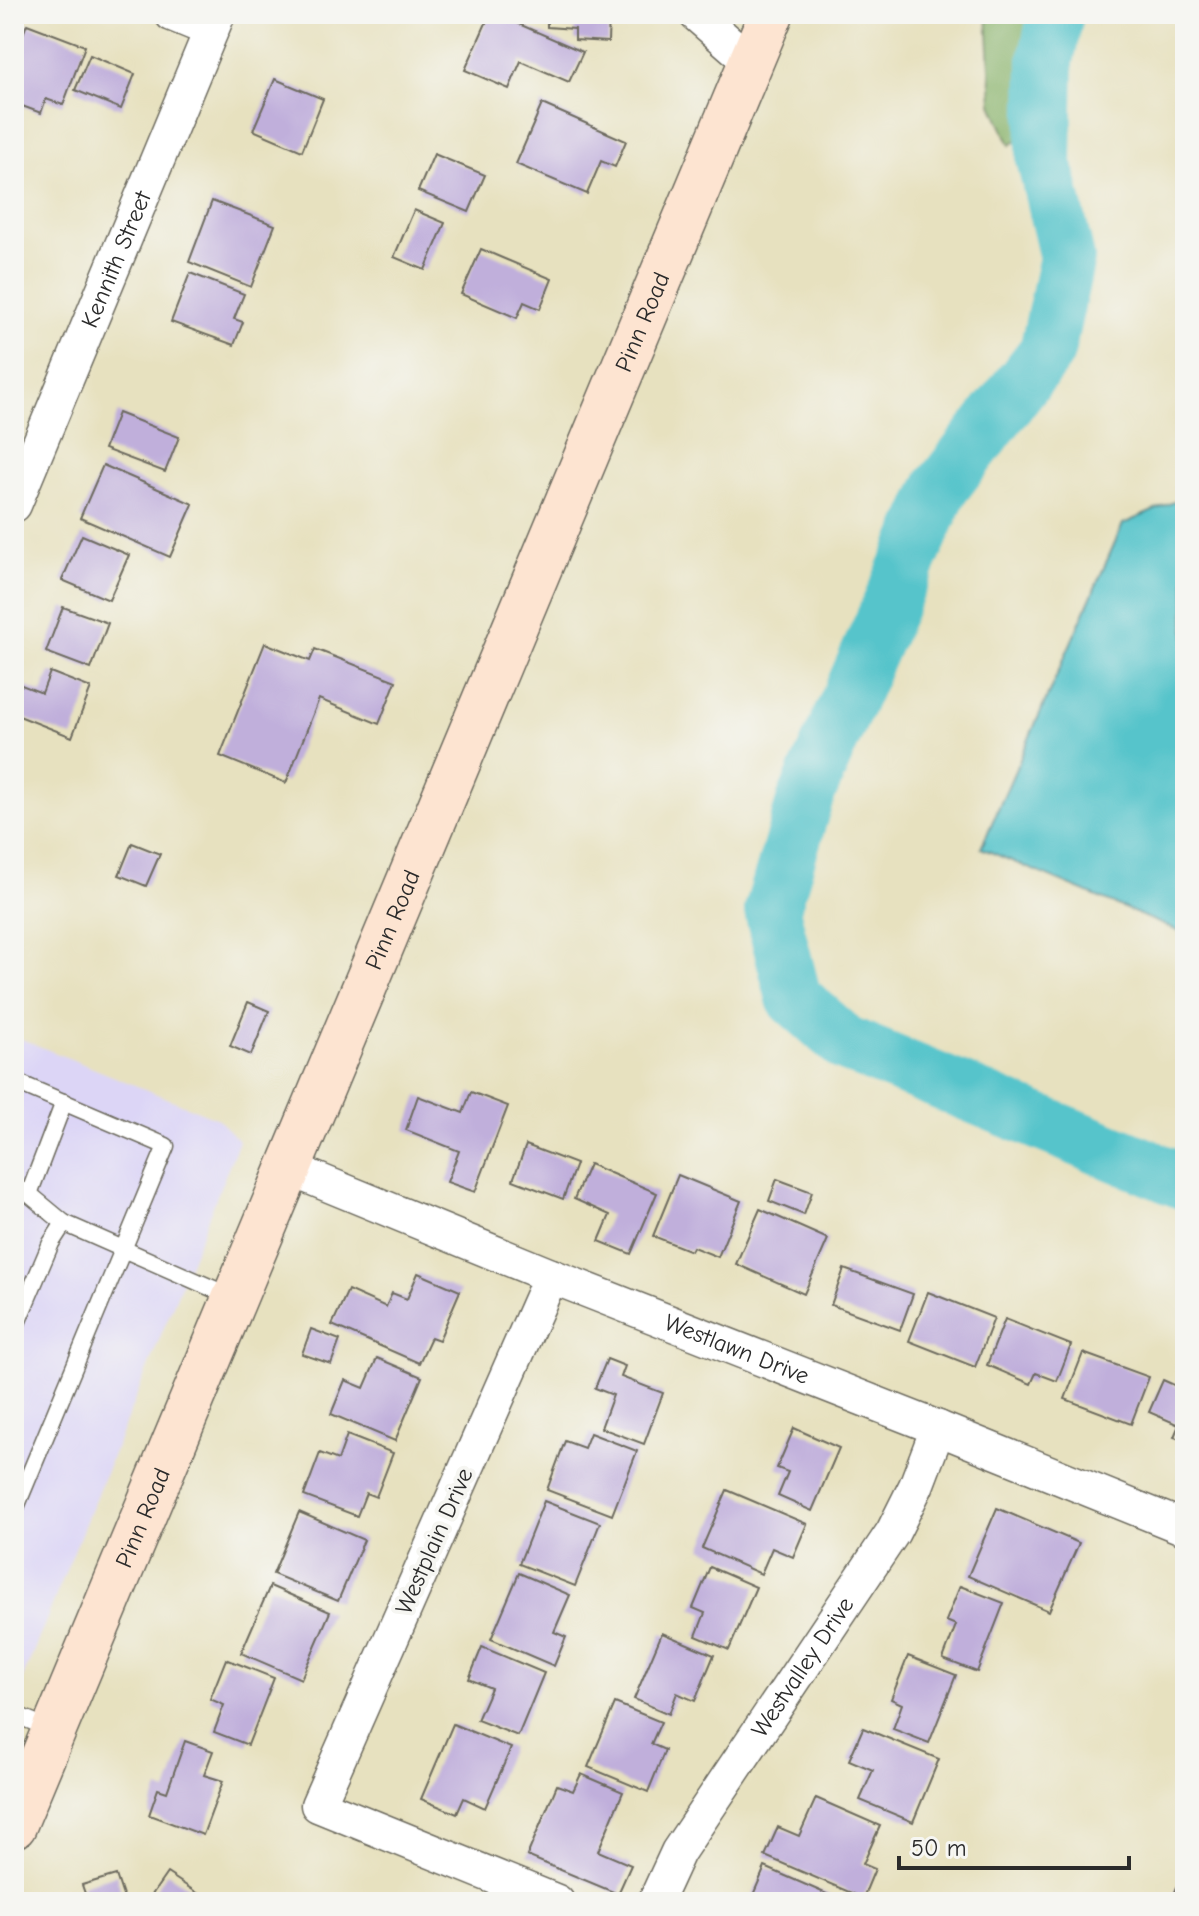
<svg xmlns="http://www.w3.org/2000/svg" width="1199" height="1916" font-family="'Comic Neue',sans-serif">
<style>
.built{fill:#dcd5f6}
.forest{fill:#86b168;stroke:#586e4a;stroke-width:2}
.water{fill:#56c4cb;stroke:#40787b;stroke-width:2}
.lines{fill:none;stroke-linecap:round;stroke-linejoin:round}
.river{stroke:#56c4cb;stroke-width:56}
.building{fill:#c0afdb}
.lane-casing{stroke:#6d6b5f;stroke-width:19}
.street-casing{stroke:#6d6b5f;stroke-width:37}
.secondary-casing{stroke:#6d6b5f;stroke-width:47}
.lane{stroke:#fff;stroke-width:16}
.street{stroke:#fff;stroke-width:34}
.secondary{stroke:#fde4d1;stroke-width:44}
.labels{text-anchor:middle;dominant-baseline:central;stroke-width:8;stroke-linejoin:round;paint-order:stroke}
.street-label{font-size:24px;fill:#2b2b2b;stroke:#f6f6f2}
</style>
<rect width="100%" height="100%" fill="#f6f6f2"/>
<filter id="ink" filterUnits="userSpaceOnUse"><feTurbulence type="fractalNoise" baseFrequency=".0125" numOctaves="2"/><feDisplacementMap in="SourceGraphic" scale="16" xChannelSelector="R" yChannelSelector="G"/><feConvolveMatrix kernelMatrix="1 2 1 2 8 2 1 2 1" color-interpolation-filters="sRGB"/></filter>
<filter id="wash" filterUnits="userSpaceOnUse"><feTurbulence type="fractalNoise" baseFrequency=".006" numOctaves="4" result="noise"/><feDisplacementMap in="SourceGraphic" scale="32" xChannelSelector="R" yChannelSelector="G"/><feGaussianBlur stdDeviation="1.8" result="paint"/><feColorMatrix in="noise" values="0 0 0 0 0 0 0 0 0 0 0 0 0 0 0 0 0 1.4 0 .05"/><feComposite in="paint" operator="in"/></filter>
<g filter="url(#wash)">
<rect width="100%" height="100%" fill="#e7e1bf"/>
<path class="built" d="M 14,1036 L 218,1119 L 239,1141 L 14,1700 Z"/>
<path class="forest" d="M 987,14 L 1079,14 L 1060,115 L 1010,145 L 992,104 Z"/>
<path class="water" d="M 1185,497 L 1185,934 L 981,848 L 1123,524 Z"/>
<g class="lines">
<path class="river" d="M 1056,14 L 1046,60 L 1044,159 L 1067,258 L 1047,351 L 941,488 L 805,799 L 772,911 L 794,998 L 845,1043 L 1185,1182"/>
</g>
<g id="blocks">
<g class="building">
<path d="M 490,14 L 496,14 L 583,52 L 569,82 L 521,61 L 509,89 L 465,70 Z"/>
<path d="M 547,14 L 609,14 L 608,42 L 575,40 L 575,29 L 547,27 Z"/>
<path d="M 27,24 L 85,46 L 63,105 L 46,99 L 41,113 L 14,103 L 14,58 Z"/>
<path d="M 90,55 L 135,74 L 121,109 L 75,90 Z"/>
<path d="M 275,79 L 323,99 L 302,151 L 253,130 Z"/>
<path d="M 542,104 L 626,141 L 615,167 L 601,161 L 587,194 L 516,164 Z"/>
<path d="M 434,154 L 485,175 L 469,212 L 418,191 Z"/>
<path d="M 212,201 L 275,225 L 251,287 L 189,262 Z"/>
<path d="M 414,210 L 445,223 L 425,270 L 394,257 Z"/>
<path d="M 481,249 L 552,279 L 540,309 L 524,302 L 517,318 L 461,294 Z"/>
<path d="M 190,273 L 244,294 L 234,319 L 243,322 L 234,345 L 171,322 Z"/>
<path d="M 118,413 L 179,437 L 165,472 L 104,449 Z"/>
<path d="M 103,465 L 193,504 L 170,557 L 80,518 Z"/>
<path d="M 82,535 L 129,555 L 109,600 L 62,580 Z"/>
<path d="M 63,607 L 108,623 L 91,669 L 46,652 Z"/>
<path d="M 265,643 L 310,661 L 315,649 L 396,681 L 379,724 L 319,699 L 286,783 L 220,756 Z"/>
<path d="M 50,672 L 91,688 L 72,737 L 14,714 L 14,699 L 19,684 L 42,693 Z"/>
<path d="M 132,843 L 160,854 L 146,886 L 119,875 Z"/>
<path d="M 248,1002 L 269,1011 L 251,1055 L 230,1046 Z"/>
<path d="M 471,1092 L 508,1106 L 475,1192 L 447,1182 L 459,1151 L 406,1130 L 418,1096 L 463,1113 Z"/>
<path d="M 526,1145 L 576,1164 L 563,1199 L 513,1180 Z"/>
<path d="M 589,1164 L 657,1193 L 631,1254 L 599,1241 L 610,1215 L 574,1199 Z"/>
<path d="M 678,1175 L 741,1201 L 718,1257 L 693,1247 L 691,1251 L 653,1236 Z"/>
<path d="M 777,1179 L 812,1192 L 804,1215 L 769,1201 Z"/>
<path d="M 760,1209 L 828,1239 L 804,1294 L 736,1264 Z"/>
<path d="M 844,1269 L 913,1294 L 900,1330 L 831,1305 Z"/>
<path d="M 418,1273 L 460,1291 L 439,1340 L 431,1337 L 419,1363 L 332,1325 L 348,1290 L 386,1307 L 392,1293 L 407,1299 Z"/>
<path d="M 928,1292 L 994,1318 L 975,1367 L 909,1341 Z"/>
<path d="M 1005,1319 L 1071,1345 L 1057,1381 L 1036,1373 L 1031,1384 L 987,1365 Z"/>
<path d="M 311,1329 L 340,1340 L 331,1364 L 302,1354 Z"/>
<path d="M 1083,1353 L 1149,1377 L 1131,1424 L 1065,1399 Z"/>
<path d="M 377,1358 L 422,1377 L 395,1441 L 331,1414 L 345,1380 L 364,1388 Z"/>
<path d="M 607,1359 L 625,1366 L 621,1377 L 663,1393 L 644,1444 L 601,1428 L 613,1395 L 595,1388 Z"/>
<path d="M 1163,1380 L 1185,1390 L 1185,1441 L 1174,1437 L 1179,1425 L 1149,1412 Z"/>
<path d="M 794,1428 L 839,1448 L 812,1511 L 778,1496 L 788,1472 L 777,1468 Z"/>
<path d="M 590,1433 L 637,1451 L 612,1515 L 547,1490 L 565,1441 L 584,1448 Z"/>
<path d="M 347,1435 L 393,1453 L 376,1497 L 366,1493 L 357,1516 L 304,1496 L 320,1453 L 338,1460 Z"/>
<path d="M 727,1490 L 807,1524 L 793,1557 L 772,1548 L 761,1574 L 702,1548 Z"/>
<path d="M 544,1501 L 600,1523 L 575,1586 L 519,1564 Z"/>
<path d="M 997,1508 L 1079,1543 L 1049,1611 L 968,1576 Z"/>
<path d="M 299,1512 L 364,1540 L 338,1601 L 273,1574 Z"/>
<path d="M 710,1567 L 756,1587 L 729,1650 L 696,1636 L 705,1613 L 693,1608 Z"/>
<path d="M 519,1573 L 570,1595 L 554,1632 L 566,1637 L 554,1666 L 491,1639 Z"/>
<path d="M 270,1586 L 330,1612 L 301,1679 L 241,1653 Z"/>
<path d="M 960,1586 L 1004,1603 L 977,1672 L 943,1659 L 956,1625 L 946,1621 Z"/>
<path d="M 662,1633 L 714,1655 L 695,1701 L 677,1693 L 669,1714 L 634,1699 Z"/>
<path d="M 482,1647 L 544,1673 L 518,1736 L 477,1720 L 491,1688 L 469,1679 Z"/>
<path d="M 908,1656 L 956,1675 L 929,1743 L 893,1729 L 902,1704 L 891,1699 Z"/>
<path d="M 226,1659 L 274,1678 L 248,1745 L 214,1732 L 224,1705 L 210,1699 Z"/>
<path d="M 615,1703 L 661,1722 L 651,1744 L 665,1750 L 648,1792 L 588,1767 Z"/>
<path d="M 453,1724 L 511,1748 L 485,1808 L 464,1798 L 457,1814 L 421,1799 Z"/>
<path d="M 863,1728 L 939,1759 L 913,1822 L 860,1800 L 873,1770 L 849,1760 Z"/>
<path d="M 185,1741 L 213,1751 L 204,1775 L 223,1781 L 203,1835 L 149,1815 L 158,1789 L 167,1792 Z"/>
<path d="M 581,1774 L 623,1792 L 598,1851 L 631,1865 L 618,1894 L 527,1856 L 557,1785 L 573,1791 Z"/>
<path d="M 816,1798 L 880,1826 L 863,1864 L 875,1869 L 863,1898 L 765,1856 L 778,1827 L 799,1836 Z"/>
<path d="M 765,1867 L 836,1898 L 834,1902 L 750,1902 Z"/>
<path d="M 167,1873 L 211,1902 L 147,1902 Z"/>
<path d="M 116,1875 L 125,1902 L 88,1902 L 82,1885 Z"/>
<path d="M 1177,1887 L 1185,1890 L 1185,1902 L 1171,1902 Z"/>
</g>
</g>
</g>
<g filter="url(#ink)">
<use href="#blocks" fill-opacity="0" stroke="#6d6b5f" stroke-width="2"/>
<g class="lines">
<g class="lane-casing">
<g id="lane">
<path d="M 14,1081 L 166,1146 L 14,1512"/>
<path d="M 14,1188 L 29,1194 L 64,1223"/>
<path d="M 29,1194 L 64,1102"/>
<path d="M 14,1330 L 51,1243 L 64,1223 L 232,1297"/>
<path d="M 14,1714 L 53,1730"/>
</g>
</g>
<g class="street-casing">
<g id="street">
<path d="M 172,14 L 211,30"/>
<path d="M 696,14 L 751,62"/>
<path id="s1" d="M 14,505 L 218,14"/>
<path id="s2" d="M 288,1168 L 551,1276 L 938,1428 L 1185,1528"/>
<path d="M 551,1276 L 318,1805 L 557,1902"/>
<path id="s3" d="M 655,1902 L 678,1852 L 893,1532 L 916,1486 L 938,1428"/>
</g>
</g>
<g class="secondary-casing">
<g id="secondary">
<path id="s4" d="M 14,1826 L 771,14"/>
</g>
</g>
<use href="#lane" class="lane"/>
<use href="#street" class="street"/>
<use href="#secondary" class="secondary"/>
</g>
</g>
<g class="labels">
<g class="street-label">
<text stroke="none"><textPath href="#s1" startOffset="266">Kennith Street</textPath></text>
<text stroke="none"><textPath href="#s4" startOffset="1630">Pinn Road</textPath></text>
<text stroke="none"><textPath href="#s4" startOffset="982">Pinn Road</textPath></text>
<text stroke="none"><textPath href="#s2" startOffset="484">Westlawn Drive</textPath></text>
<text stroke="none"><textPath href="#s4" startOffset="334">Pinn Road</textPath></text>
<text transform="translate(434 1541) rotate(-66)">Westplain Drive</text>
<text stroke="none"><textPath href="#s3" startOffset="278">Westvalley Drive</textPath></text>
</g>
</g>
<rect width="1199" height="1916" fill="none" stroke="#f6f6f2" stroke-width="48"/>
<path d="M899 1856v12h230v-12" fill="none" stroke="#2b2b2b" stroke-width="4"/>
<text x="911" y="1856" font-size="24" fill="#2b2b2b" stroke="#f6f6f2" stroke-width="6" paint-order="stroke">50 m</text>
</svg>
